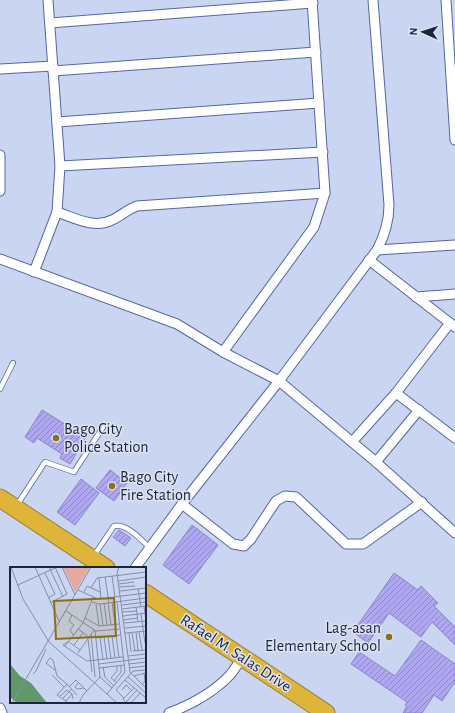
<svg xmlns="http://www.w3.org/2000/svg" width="455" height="713" font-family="'Alegreya Sans',sans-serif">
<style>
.building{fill:url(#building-hatch);stroke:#8d84cb}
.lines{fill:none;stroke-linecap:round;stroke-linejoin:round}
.lane-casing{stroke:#5267a7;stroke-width:6}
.street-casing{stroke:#5267a7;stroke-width:11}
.highway-casing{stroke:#9a823b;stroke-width:19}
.lane{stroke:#fff;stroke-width:4.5}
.street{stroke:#fff;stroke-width:9}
.highway{stroke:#dfb539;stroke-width:17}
.poi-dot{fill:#8e7014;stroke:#dce2f1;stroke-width:1.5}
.labels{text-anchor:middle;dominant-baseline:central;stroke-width:3;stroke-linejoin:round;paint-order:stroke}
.poi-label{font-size:16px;fill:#1b243f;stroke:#dce2f1;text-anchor:start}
.street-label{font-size:16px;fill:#1b243f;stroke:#dce2f1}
.inset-road{fill:none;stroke:#848eaa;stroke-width:1}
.view{fill:#8e7014;fill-opacity:0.15;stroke:#8e7014;stroke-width:2}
.inset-edge{fill:none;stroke:#1b243f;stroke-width:2}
</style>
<defs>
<pattern id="building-hatch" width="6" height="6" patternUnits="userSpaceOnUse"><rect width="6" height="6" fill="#b0a7f1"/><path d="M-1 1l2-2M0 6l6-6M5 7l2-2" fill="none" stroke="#8e88c5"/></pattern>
</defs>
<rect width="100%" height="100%" fill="#cad5f2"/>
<g class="building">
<path d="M 42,410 L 86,437 L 70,464 L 60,458 L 62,454 L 37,438 L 34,443 L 25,437 Z"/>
<path d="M 110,470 L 127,483 L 114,501 L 96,488 Z"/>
<path d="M 81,479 L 99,493 L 75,525 L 57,512 Z"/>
<path d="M 192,525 L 218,545 L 189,584 L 163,565 Z"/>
<path d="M 119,530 L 131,538 L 125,546 L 113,537 Z"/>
<path d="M 394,573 L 418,590 L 421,586 L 438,603 L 434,606 L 455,627 L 455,645 L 432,622 L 421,637 L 389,613 L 368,643 L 353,632 Z"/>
<path d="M 421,640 L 455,664 L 455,682 L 442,701 L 434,695 L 422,713 L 403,713 L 407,706 L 405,705 L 407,702 L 351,664 L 359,652 L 395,676 Z"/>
</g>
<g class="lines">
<g class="lane-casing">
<g id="lane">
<path d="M 0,389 L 13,363"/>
<path d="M 17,505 L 45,462 L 74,472 L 103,427"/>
<path d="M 93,557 L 114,526 C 128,524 140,539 150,548"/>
</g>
</g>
<g class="street-casing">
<g id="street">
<path d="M 446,0 L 455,140"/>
<path d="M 50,23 L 313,3"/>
<path d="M 0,69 L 53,66"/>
<path d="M 53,71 L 316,52"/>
<path d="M 57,122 L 319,103"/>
<path d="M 0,155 L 0,191"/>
<path d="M 60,166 L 323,152"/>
<path d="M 57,212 C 75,218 94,229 112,220 C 121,216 128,209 137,206 L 325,193"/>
<path d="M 377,250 L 455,245"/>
<path d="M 0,259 L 177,324 L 223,352 L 279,381 L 376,462 L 455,533"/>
<path d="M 369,260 L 455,327"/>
<path d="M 34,272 L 57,212 L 60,166 L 48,0"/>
<path d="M 416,297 L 455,294"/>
<path d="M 223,352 L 314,227 L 325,193 L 312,0"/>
<path d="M 396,393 L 455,438"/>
<path d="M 352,442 L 396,393 L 450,323"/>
<path d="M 376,462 L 419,410"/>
<path d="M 182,504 L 233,544 L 244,546 L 251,539 L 276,501 L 285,496 L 296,497 L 346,544 L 363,544 L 422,502"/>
<path d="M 135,568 L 182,504 L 279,381 L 377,250 C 385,235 389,222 389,205 L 373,0"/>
<path d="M 0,708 L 2,713"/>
<path d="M 169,713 C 190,705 214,692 230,675 C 235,669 238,663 243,657"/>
</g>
</g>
<g class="highway-casing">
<g id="highway">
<path d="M 0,498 L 106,568"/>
<path d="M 145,593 L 326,713"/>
</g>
</g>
<use href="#lane" class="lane"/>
<use href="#street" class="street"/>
<use href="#highway" class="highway"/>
</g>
<g class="poi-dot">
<circle cx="56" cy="438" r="4"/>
<circle cx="112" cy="486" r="4"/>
<circle cx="389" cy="637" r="4"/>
</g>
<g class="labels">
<g class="poi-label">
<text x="64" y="429">Bago City<tspan x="64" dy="18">Police Station</tspan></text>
<text x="120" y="477">Bago City<tspan x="120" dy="18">Fire Station</tspan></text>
<text x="381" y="628" text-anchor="end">Lag-asan<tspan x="381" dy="18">Elementary School</tspan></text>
</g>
<g class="street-label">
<text transform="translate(236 653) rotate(33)">Rafael M. Salas Drive</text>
</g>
</g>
<g transform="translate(10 567)">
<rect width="136" height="136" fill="#cad5f2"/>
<path d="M 53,0 L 80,0 L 65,25 Z" fill="#e2aaa1"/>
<path d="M 0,97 L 10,109 L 21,116 L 37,136 L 7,136 L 0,130 Z" fill="#60986a"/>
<path class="inset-road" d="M 1,0 L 13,32 L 39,75 L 107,136M 25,0 L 49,54M 39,0 L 53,30M 52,0 L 65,28M 109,0 L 107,6 L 120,105 L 136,121M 35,6 L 45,27 L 38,31M 102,9 L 105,30M 95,10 L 99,36M 89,11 L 91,31M 108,14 L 136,10M 109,17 L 124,15M 8,18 L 47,0M 109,20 L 125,19M 81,21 L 87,11 L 136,5M 128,22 L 131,40M 68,23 L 88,32 L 136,26M 110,24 L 136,21M 74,25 L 77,19 L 90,25M 82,35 L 90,37 L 136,31M 102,35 L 105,57M 40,36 L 57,27 L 45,0M 94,36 L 97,58M 98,36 L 101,58M 86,37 L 89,59M 90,37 L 93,59M 112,38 L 136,35M 134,39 L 136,54M 126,40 L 128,55M 112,42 L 136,39M 56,44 L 86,64 L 110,62M 112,45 L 127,44M 131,47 L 135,76M 62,48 L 59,54 L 64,58 L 60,63 L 64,69M 113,49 L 136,46M 75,51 L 89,59 L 109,57M 113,53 L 128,51M 114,56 L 136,54M 115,61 L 136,59M 68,62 L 79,70M 85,64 L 90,110 L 102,121M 126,65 L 128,84M 129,65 L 132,83M 115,66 L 136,64M 119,66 L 121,85M 122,66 L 125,84M 81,67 L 85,110M 106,68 L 109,91M 98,69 L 101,92M 102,69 L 105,91M 90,70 L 93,93M 94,70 L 97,92M 86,71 L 110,68M 78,72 L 82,105M 59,74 L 53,78 L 77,94 L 113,90M 59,75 L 70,83M 64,78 L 73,66M 55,79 L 73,56 L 83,30M 123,84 L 136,83M 68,86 L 84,63M 118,89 L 136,87M 43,93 L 47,109 L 57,117M 43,93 L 40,91 L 36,96 L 45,103M 89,97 L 136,91M 119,97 L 136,95M 93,100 L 95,110 L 104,119M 89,101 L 115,98M 119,101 L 136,99M 23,107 L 26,104 L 36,82M 42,108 L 54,120M 123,109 L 136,106M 118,110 L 136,126M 115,113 L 136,131M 104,114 L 111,105 L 111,98M 68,116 L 65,120 L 67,122 L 74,121M 107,116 L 101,111 L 107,104 L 107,99M 132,118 L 135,114 L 134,106M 59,120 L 66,113 L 77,124M 112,123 L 116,118 L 121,123M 97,127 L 115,105 L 107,35M 50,129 L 57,123 L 62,127M 53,131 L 62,122M 114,131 L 106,123 L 123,104 L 136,103M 56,134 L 47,128 L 57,117 L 67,128M 116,135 L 127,123M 2,136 L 81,0M 57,136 L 56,134 L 62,127 L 63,132M 69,136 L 73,128 L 90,110M 116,136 L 113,132 L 124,121M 121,136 L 130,126"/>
<path class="view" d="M 104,31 L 106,69 L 46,72 L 44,34 Z"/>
<rect width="136" height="136" class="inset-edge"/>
</g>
<g transform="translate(423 32) rotate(273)" stroke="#dce2f1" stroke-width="3" paint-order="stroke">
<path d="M0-3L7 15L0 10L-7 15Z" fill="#1b243f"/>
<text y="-6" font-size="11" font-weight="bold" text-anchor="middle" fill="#1b243f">N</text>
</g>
</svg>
